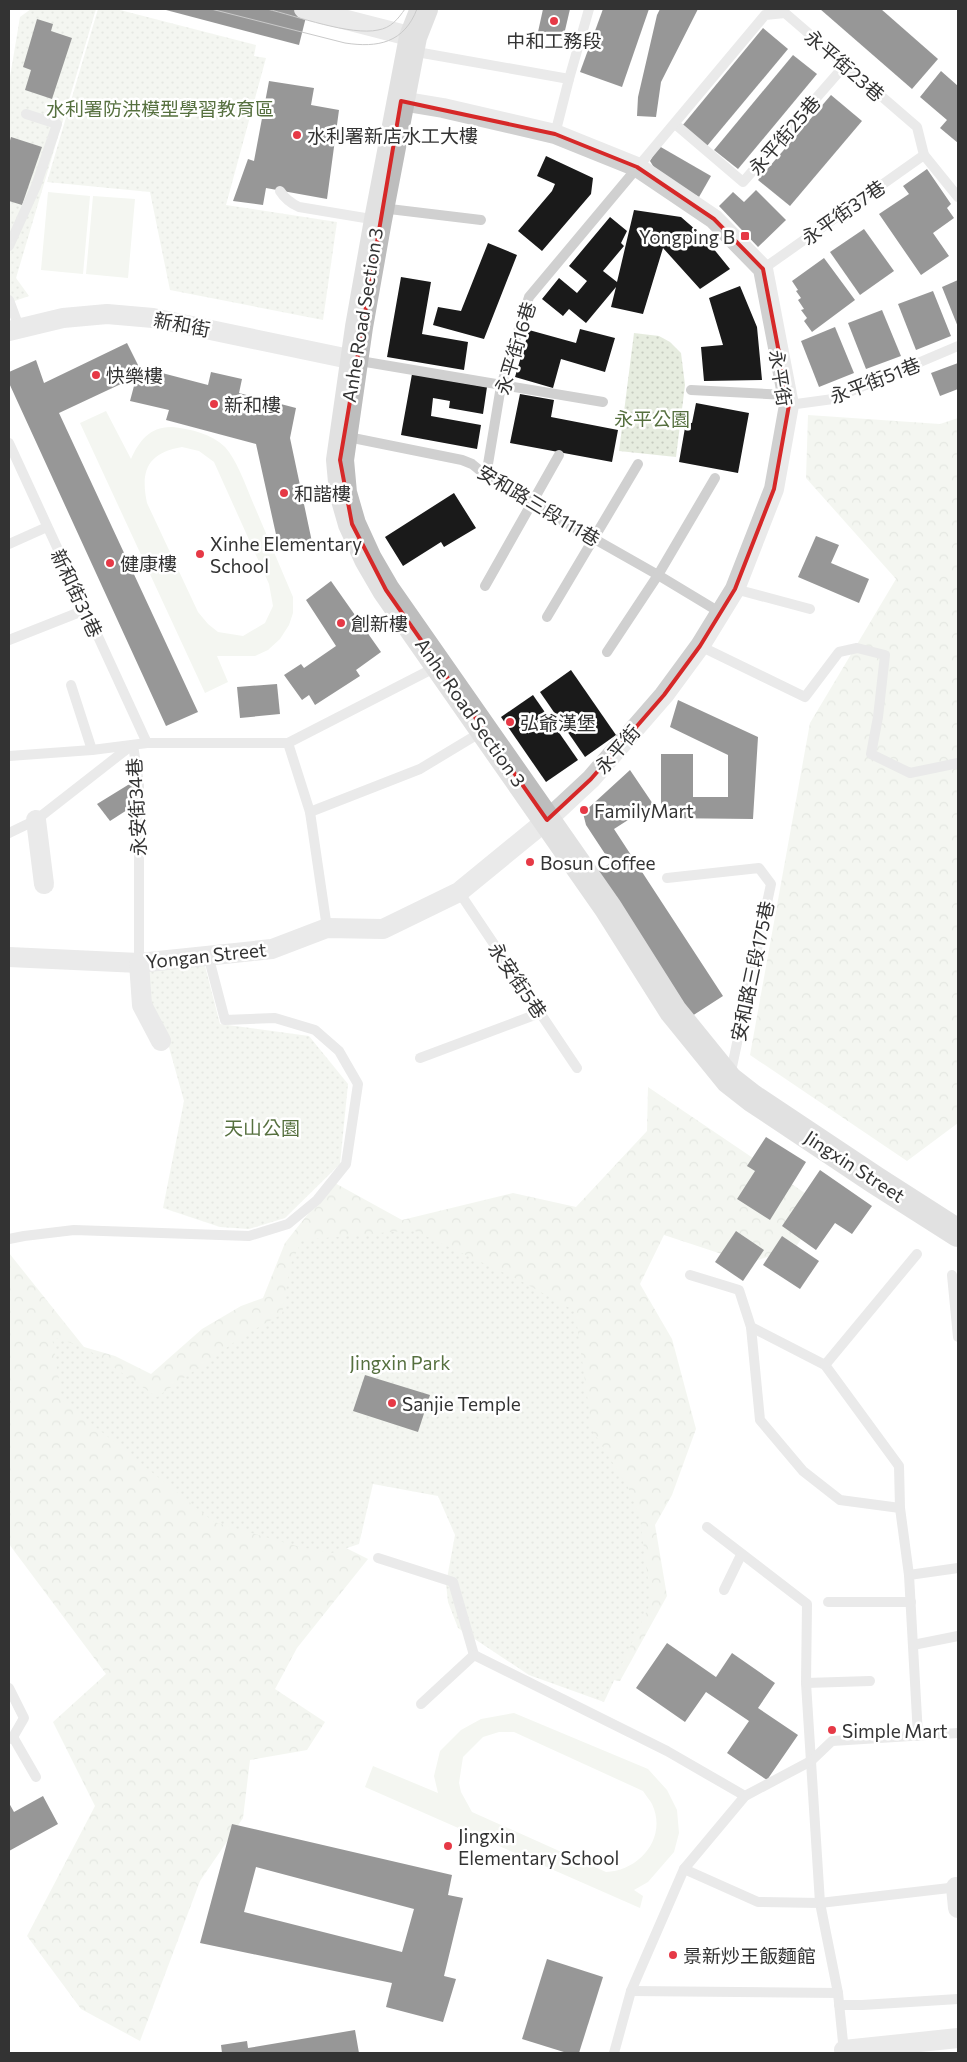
<svg xmlns="http://www.w3.org/2000/svg" width="967" height="2062" font-family="Commissioner,'Noto Sans TC',sans-serif">
<style>
.forest{fill:url(#forest-crowns)}
.park{fill:url(#park-dots)}
.garden{fill:#e6ecdf;fill-rule:evenodd}
.building{fill:#1a1a1a;fill-rule:evenodd}
.lines{fill:none;stroke-linecap:round;stroke-linejoin:round}
.service{stroke:#d0d0d0;stroke-width:10}
.minor{stroke:#d0d0d0;stroke-width:20}
.secondary{stroke:#bdbdbd;stroke-width:28}
.tram{stroke:#888;stroke-width:1}
.marked{fill:none;stroke:#d62828;stroke-width:4;stroke-linejoin:round}
.poi-dot{fill:#e63946;stroke:#fff;stroke-width:2}
.labels{text-anchor:middle;dominant-baseline:central;stroke-width:5;stroke-linejoin:round;paint-order:stroke}
.poi-label{font-size:19px;fill:#333;stroke:#fff;text-anchor:start}
.street-label{font-size:19px;fill:#333;stroke:#fff}
.park-label{font-size:19px;fill:#56703f;stroke:#fff}
</style>
<defs>
<pattern id="forest-crowns" width="20" height="18" patternUnits="userSpaceOnUse" patternTransform="scale(1.25)"><rect width="20" height="18" fill="#e6ecdf"/><path d="M2 6a3 3 0 1 1 6 0M12 15a3 3 0 1 1 6 0" fill="none" stroke="#c6cbc0"/></pattern>
<pattern id="park-dots" width="8" height="8" patternUnits="userSpaceOnUse" patternTransform="scale(1.25)"><rect width="8" height="8" fill="#e6ecdf"/><path d="M2 2h.1M6 6h.1" fill="none" stroke="#c6cbc0" stroke-width="1.8" stroke-linecap="round"/></pattern>
</defs>
<rect width="100%" height="100%" fill="#fff"/>
<g class="forest">
<path d="M 808,415 L 940,424 L 958,418 L 958,1123 L 907,1161 L 750,1055 L 810,723 L 896,579 L 806,478 Z"/>
<path d="M 648,1087 L 824,1206 L 795,1248 L 749,1263 L 664,1235 L 640,1284 L 672,1339 L 696,1429 L 672,1495 L 655,1525 L 667,1596 L 620,1681 L 552,1671 L 448,1427 L 292,1521 L 368,1559 L 297,1648 L 275,1689 L 325,1722 L 307,1750 L 250,1760 L 243,1818 L 200,1881 L 140,2041 L 81,2009 L 27,1936 L 95,1806 L 53,1722 L 106,1674 L 9,1544 L 9,1253 L 84,1347 L 115,1356 L 151,1374 L 202,1329 L 241,1306 L 263,1298 L 285,1243 L 333,1182 L 402,1220 L 513,1193 L 576,1207 L 647,1131 Z"/>
</g>
<g class="park">
<path d="M 31,9 L 96,9 L 16,278 L 29,296 L 9,303 L 9,83 L 20,17 Z"/>
<path d="M 98,9 L 116,9 L 256,45 L 254,56 L 266,58 L 226,205 L 337,222 L 323,320 L 170,290 L 150,192 L 47,182 Z"/>
<path d="M 634,333 L 659,336 L 670,342 L 681,353 L 685,385 L 676,457 L 619,451 Z"/>
<path d="M 204,962 L 220,1024 L 309,1036 L 348,1084 L 340,1164 L 285,1218 L 249,1229 L 220,1227 L 163,1208 L 184,1101 L 167,1040 L 148,1015 L 147,967 Z"/>
<path d="M 413,1230 L 519,1280 L 575,1311 L 592,1430 L 628,1487 L 640,1518 L 651,1602 L 604,1702 L 529,1675 L 458,1628 L 448,1602 L 446,1584 L 455,1535 L 438,1496 L 373,1484 L 359,1544 L 332,1553 L 300,1547 L 214,1522 L 62,1400 L 52,1337 L 84,1347 L 157,1397 L 243,1336 L 282,1314 L 290,1266 L 302,1240 Z"/>
</g>
<g class="garden">
<path d="M 48,192 L 90,196 L 83,274 L 41,270 Z"/>
<path d="M 93,196 L 135,199 L 128,278 L 86,274 Z"/>
<path d="M 106,411 L 131,459 C 139,441 150,426 173,427 C 191,429 212,434 225,447 C 236,459 245,483 251,498 C 265,531 279,564 293,597 L 293,613 L 289,625 L 280,639 L 268,650 L 255,656 L 217,656 L 228,682 L 205,693 L 80,423 ZM 182,447 L 199,451 L 214,462 L 269,584 L 273,606 L 265,623 L 243,636 L 218,632 L 208,624 L 198,612 L 147,503 C 140,470 148,453 182,447 Z"/>
<path d="M 514,1713 L 648,1769 L 667,1790 L 677,1810 L 679,1833 L 674,1852 L 648,1882 L 634,1890 L 643,1896 L 640,1908 L 365,1787 L 373,1766 L 438,1793 L 434,1776 L 440,1751 L 461,1730 L 481,1719 ZM 499,1732 L 514,1732 L 643,1791 C 646,1796 650,1800 652,1804 C 668,1838 639,1871 606,1872 L 472,1812 L 461,1792 L 459,1783 L 463,1757 L 483,1737 Z"/>
</g>
<g class="building">
<path d="M 166,9 L 308,9 L 299,45 L 166,10 Z"/>
<path d="M 543,9 L 570,9 L 563,39 L 538,32 Z"/>
<path d="M 603,9 L 649,9 L 622,87 L 580,72 Z"/>
<path d="M 660,9 L 698,9 L 661,82 L 656,117 L 637,116 L 638,97 L 657,15 Z"/>
<path d="M 820,9 L 881,9 L 938,59 L 912,89 Z"/>
<path d="M 37,19 L 53,24 L 51,31 L 72,38 L 52,99 L 25,90 L 31,70 L 23,67 Z"/>
<path d="M 763,28 L 788,49 L 707,146 L 682,126 Z"/>
<path d="M 793,55 L 817,74 L 738,169 L 714,150 Z"/>
<path d="M 941,71 L 958,86 L 958,143 L 940,128 L 947,120 L 920,97 Z"/>
<path d="M 269,81 L 314,88 L 311,105 L 339,110 L 327,199 L 266,188 L 263,205 L 233,201 L 248,159 L 254,161 Z"/>
<path d="M 831,95 L 862,121 L 790,206 L 758,180 Z"/>
<path d="M 11,137 L 42,147 L 22,205 L 9,201 L 9,144 Z"/>
<path d="M 659,146 L 711,176 L 699,197 L 658,174 L 650,161 Z"/>
<path d="M 546,156 L 593,178 L 591,194 L 542,251 L 518,231 L 552,191 L 555,184 L 537,176 Z"/>
<path d="M 927,169 L 951,204 L 947,208 L 954,218 L 933,233 L 949,256 L 921,275 L 879,214 L 909,194 L 903,186 Z"/>
<path d="M 756,190 L 786,220 L 758,247 L 719,206 L 733,192 L 744,202 Z"/>
<path d="M 634,210 L 681,217 L 704,237 L 730,269 L 700,289 L 663,248 L 643,314 L 611,307 L 616,287 L 586,323 L 569,309 L 563,316 L 542,299 L 559,278 L 577,293 L 587,281 L 569,266 L 610,217 L 627,231 L 621,243 L 624,246 L 603,271 L 617,282 Z"/>
<path d="M 864,229 L 894,271 L 860,295 L 830,252 Z"/>
<path d="M 488,243 L 517,255 L 484,339 L 433,325 L 438,307 L 461,311 Z"/>
<path d="M 824,258 L 855,300 L 812,332 L 804,321 L 807,318 L 801,310 L 804,309 L 798,300 L 801,298 L 796,291 L 798,290 L 792,281 Z"/>
<path d="M 401,277 L 431,282 L 422,334 L 468,342 L 464,370 L 387,357 Z"/>
<path d="M 958,280 L 958,327 L 942,287 Z"/>
<path d="M 740,286 L 757,327 L 762,380 L 704,381 L 701,347 L 723,345 L 709,298 Z"/>
<path d="M 933,291 L 951,336 L 916,350 L 898,304 Z"/>
<path d="M 882,310 L 901,356 L 866,369 L 848,323 Z"/>
<path d="M 835,327 L 854,373 L 819,387 L 801,341 Z"/>
<path d="M 580,329 L 615,338 L 605,372 L 561,359 L 553,388 L 515,377 L 529,330 L 576,343 Z"/>
<path d="M 127,343 L 139,367 L 208,385 L 211,372 L 242,379 L 239,393 L 296,408 L 290,438 L 312,542 L 279,548 L 256,444 L 166,420 L 169,410 L 130,401 L 139,367 L 123,383 L 59,413 L 198,712 L 166,726 L 9,383 L 9,372 L 36,360 L 44,383 Z"/>
<path d="M 958,363 L 958,389 L 940,396 L 931,373 Z"/>
<path d="M 412,374 L 487,387 L 483,414 L 449,408 L 450,401 L 433,398 L 431,416 L 481,425 L 477,449 L 401,435 Z"/>
<path d="M 520,394 L 554,400 L 551,417 L 618,430 L 612,462 L 510,443 Z"/>
<path d="M 696,403 L 749,413 L 738,473 L 679,462 L 686,422 L 692,423 Z"/>
<path d="M 454,493 L 476,528 L 444,547 L 441,542 L 403,566 L 385,537 Z"/>
<path d="M 816,536 L 839,545 L 831,563 L 869,579 L 859,603 L 798,577 Z"/>
<path d="M 331,581 L 381,652 L 356,670 L 360,676 L 315,705 L 309,695 L 302,700 L 284,675 L 301,664 L 304,668 L 336,646 L 306,600 Z"/>
<path d="M 571,670 L 616,735 L 585,757 L 540,692 Z"/>
<path d="M 277,684 L 280,714 L 240,718 L 237,687 Z"/>
<path d="M 533,695 L 578,760 L 546,782 L 501,717 Z"/>
<path d="M 678,700 L 758,737 L 753,819 L 661,818 L 661,754 L 693,754 L 693,797 L 728,797 L 728,755 L 670,727 Z"/>
<path d="M 630,770 L 653,804 L 614,829 L 723,996 L 692,1016 L 598,871 L 611,863 L 586,825 L 583,813 Z"/>
<path d="M 136,780 L 138,803 L 110,821 L 97,804 Z"/>
<path d="M 766,1137 L 806,1162 L 770,1220 L 737,1199 L 755,1171 L 747,1166 Z"/>
<path d="M 820,1170 L 872,1206 L 852,1234 L 835,1223 L 816,1250 L 782,1226 Z"/>
<path d="M 736,1231 L 764,1250 L 743,1281 L 715,1262 Z"/>
<path d="M 782,1236 L 819,1261 L 800,1289 L 763,1265 Z"/>
<path d="M 365,1375 L 430,1395 L 418,1432 L 353,1411 Z"/>
<path d="M 667,1643 L 716,1677 L 732,1653 L 775,1683 L 758,1708 L 798,1735 L 767,1780 L 727,1753 L 749,1721 L 706,1692 L 685,1722 L 636,1688 Z"/>
<path d="M 43,1796 L 58,1824 L 9,1851 L 9,1803 L 14,1812 Z"/>
<path d="M 232,1824 L 452,1875 L 448,1895 L 463,1898 L 444,1976 L 456,1979 L 443,2022 L 386,2007 L 392,1983 L 200,1943 ZM 256,1867 L 414,1909 L 402,1952 L 244,1912 Z"/>
<path d="M 547,1959 L 603,1977 L 579,2053 L 567,2053 L 522,2039 Z"/>
<path d="M 355,2030 L 359,2053 L 222,2053 L 221,2045 L 247,2041 L 248,2048 Z"/>
</g>
<g class="lines">
<g class="service">
<path d="M 411,51 L 569,79 L 589,9"/>
<path d="M 675,124 L 743,182 L 845,65"/>
<path d="M 555,134 L 569,79"/>
<path d="M 280,191 C 285,199 290,203 299,207 L 377,220"/>
<path d="M 381,208 L 481,220"/>
<path d="M 9,246 L 36,186 L 57,124 L 26,114"/>
<path d="M 763,269 L 924,155"/>
<path d="M 9,300 L 19,327"/>
<path d="M 354,360 L 603,402"/>
<path d="M 691,390 L 786,395"/>
<path d="M 789,405 L 833,399 L 958,346"/>
<path d="M 343,436 L 462,460 L 472,464 L 494,482 L 658,575 L 721,613"/>
<path d="M 9,443 L 147,743"/>
<path d="M 486,476 L 501,386 L 529,297 L 765,15 L 785,13 L 917,127 L 924,155 L 958,197"/>
<path d="M 9,544 L 47,527"/>
<path d="M 485,586 L 559,455"/>
<path d="M 735,589 L 810,609"/>
<path d="M 547,617 L 638,464"/>
<path d="M 9,640 L 85,610"/>
<path d="M 700,646 L 805,697 L 839,652 L 857,648 L 885,655 L 878,717 L 871,754 L 910,773 L 958,763"/>
<path d="M 607,652 L 658,575 L 715,478"/>
<path d="M 71,685 L 92,750"/>
<path d="M 288,743 L 310,812 L 327,928"/>
<path d="M 133,745 L 139,784 L 139,963"/>
<path d="M 9,756 L 92,750 L 147,743 L 288,743 L 438,666"/>
<path d="M 310,812 L 420,769 L 483,731"/>
<path d="M 9,833 L 36,820 L 132,745"/>
<path d="M 667,878 L 759,868 L 771,884 L 730,1076"/>
<path d="M 459,892 L 577,1068"/>
<path d="M 420,1058 L 540,1013"/>
<path d="M 9,1239 L 24,1236 L 74,1230 L 249,1236 L 288,1224 L 317,1200 L 346,1164 L 358,1084 L 339,1051 L 315,1030 L 275,1018 L 225,1020 L 208,955"/>
<path d="M 690,1275 L 739,1290 L 751,1327 L 825,1365 L 899,1466 L 900,1508 L 909,1575 L 918,1736"/>
<path d="M 952,1275 L 958,1337"/>
<path d="M 751,1327 L 760,1420 L 803,1471 L 840,1500 L 900,1508"/>
<path d="M 825,1365 L 917,1254"/>
<path d="M 707,1527 L 807,1604 L 806,1683 L 820,1903 L 838,1993 L 844,2052"/>
<path d="M 378,1558 L 453,1582 L 474,1655"/>
<path d="M 909,1575 L 958,1568"/>
<path d="M 724,1590 L 741,1555"/>
<path d="M 828,1602 L 911,1602"/>
<path d="M 913,1645 L 958,1636"/>
<path d="M 474,1655 L 667,1751 L 745,1796"/>
<path d="M 806,1683 L 870,1681"/>
<path d="M 9,1688 L 24,1718 L 13,1737 L 9,1739"/>
<path d="M 421,1704 L 474,1655"/>
<path d="M 13,1737 L 36,1777"/>
<path d="M 684,1869 L 758,1902 L 820,1903 L 958,1887"/>
<path d="M 631,1991 L 838,1993"/>
<path d="M 839,2005 L 862,2005 L 958,1999"/>
<path d="M 614,2053 L 631,1991 L 684,1869 L 745,1796 L 811,1761 L 832,1741 L 958,1733"/>
</g>
<g class="minor">
<path d="M 304,9 L 413,37"/>
<path d="M 9,331 L 63,318 L 107,314 L 153,318 L 354,360"/>
<path d="M 36,820 L 44,884"/>
<path d="M 9,957 L 139,963 L 272,949 L 327,928 L 383,929 L 459,892 L 547,820 L 591,779 L 664,695 L 700,646 L 735,589 L 774,489 L 789,405 L 763,269 L 714,219 L 637,167 L 555,134 L 443,108 L 401,101"/>
<path d="M 139,963 L 142,1005 L 161,1041"/>
<path d="M 956,1887 L 958,1908"/>
<path d="M 844,2050 L 958,2038"/>
</g>
<path class="secondary" d="M 424,9 L 413,37 L 378,220 L 359,327 L 340,460 L 343,493 L 352,524 L 368,559 L 386,590 L 608,908 L 673,1011 L 729,1080 L 752,1098 L 875,1180 L 958,1233"/>
<g class="tram">
<path d="M 211,9 L 345,43 C 378,48 404,43 417,9"/>
<path d="M 267,9 C 296,16 351,36 378,30 C 391,28 398,19 405,9"/>
</g>
</g>
<path d="M0 0H967V2062H0ZM 401,101 L 555,134 L 637,167 L 714,219 L 763,269 L 789,405 L 774,489 L 735,589 L 700,646 L 664,695 L 591,779 L 547,820 L 386,590 L 352,524 L 340,460 Z" fill="#fff" fill-opacity=".55" fill-rule="evenodd"/>
<path class="marked" d="M 401,101 L 555,134 L 637,167 L 714,219 L 763,269 L 789,405 L 774,489 L 735,589 L 700,646 L 664,695 L 591,779 L 547,820 L 386,590 L 352,524 L 340,460 Z"/>
<g class="poi-dot">
<circle cx="554" cy="21" r="5"/>
<circle cx="297" cy="135" r="5"/>
<rect x="740" y="231" width="10" height="10" rx="2.5"/>
<circle cx="96" cy="375" r="5"/>
<circle cx="214" cy="404" r="5"/>
<circle cx="284" cy="493" r="5"/>
<circle cx="200" cy="554" r="5"/>
<circle cx="110" cy="563" r="5"/>
<circle cx="341" cy="623" r="5"/>
<circle cx="510" cy="722" r="5"/>
<circle cx="584" cy="810" r="5"/>
<circle cx="530" cy="862" r="5"/>
<circle cx="392" cy="1403" r="5"/>
<circle cx="832" cy="1730" r="5"/>
<circle cx="448" cy="1846" r="5"/>
<circle cx="673" cy="1955" r="5"/>
</g>
<g class="labels">
<g class="poi-label">
<text x="554" y="40" text-anchor="middle">中和工務段</text>
<text x="307" y="135">水利署新店水工大樓</text>
<text x="735" y="236" text-anchor="end">Yongping B</text>
<text x="106" y="375">快樂樓</text>
<text x="224" y="404">新和樓</text>
<text x="294" y="493">和諧樓</text>
<text x="210" y="543">Xinhe Elementary<tspan x="210" dy="22">School</tspan></text>
<text x="120" y="563">健康樓</text>
<text x="351" y="623">創新樓</text>
<text x="520" y="722">弘爺漢堡</text>
<text x="594" y="810">FamilyMart</text>
<text x="540" y="862">Bosun Coffee</text>
<text x="402" y="1403">Sanjie Temple</text>
<text x="842" y="1730">Simple Mart</text>
<text x="458" y="1835">Jingxin<tspan x="458" dy="22">Elementary School</tspan></text>
<text x="683" y="1955">景新炒王飯麵館</text>
</g>
<g class="street-label">
<text transform="translate(845 65) rotate(41)">永平街23巷</text>
<text transform="translate(784 135) rotate(-49)">永平街25巷</text>
<text transform="translate(843 212) rotate(-35)">永平街37巷</text>
<text transform="translate(362 315) rotate(-81)">Anhe Road Section 3</text>
<text transform="translate(182 324) rotate(11)">新和街</text>
<text transform="translate(515 348) rotate(-73)">永平街16巷</text>
<text transform="translate(781 378) rotate(81)">永平街</text>
<text transform="translate(875 380) rotate(-21)">永平街51巷</text>
<text transform="translate(539 505) rotate(31)">安和路三段111巷</text>
<text transform="translate(77 593) rotate(65)">新和街31巷</text>
<text transform="translate(471 712) rotate(55)">Anhe Road Section 3</text>
<text transform="translate(617 749) rotate(-49)">永平街</text>
<text transform="translate(136 807) rotate(-93)">永安街34巷</text>
<text transform="translate(206 955) rotate(-6)">Yongan Street</text>
<text transform="translate(752 971) rotate(-78)">安和路三段175巷</text>
<text transform="translate(518 980) rotate(56)">永安街5巷</text>
<text transform="translate(855 1166) rotate(33)">Jingxin Street</text>
</g>
<g class="park-label">
<text x="160" y="108">水利署防洪模型學習教育區</text>
<text x="652" y="418">永平公園</text>
<text x="262" y="1127">天山公園</text>
<text x="400" y="1362">Jingxin Park</text>
</g>
</g>
<rect width="967" height="2062" fill="none" stroke="#333333" stroke-width="20"/>
</svg>
